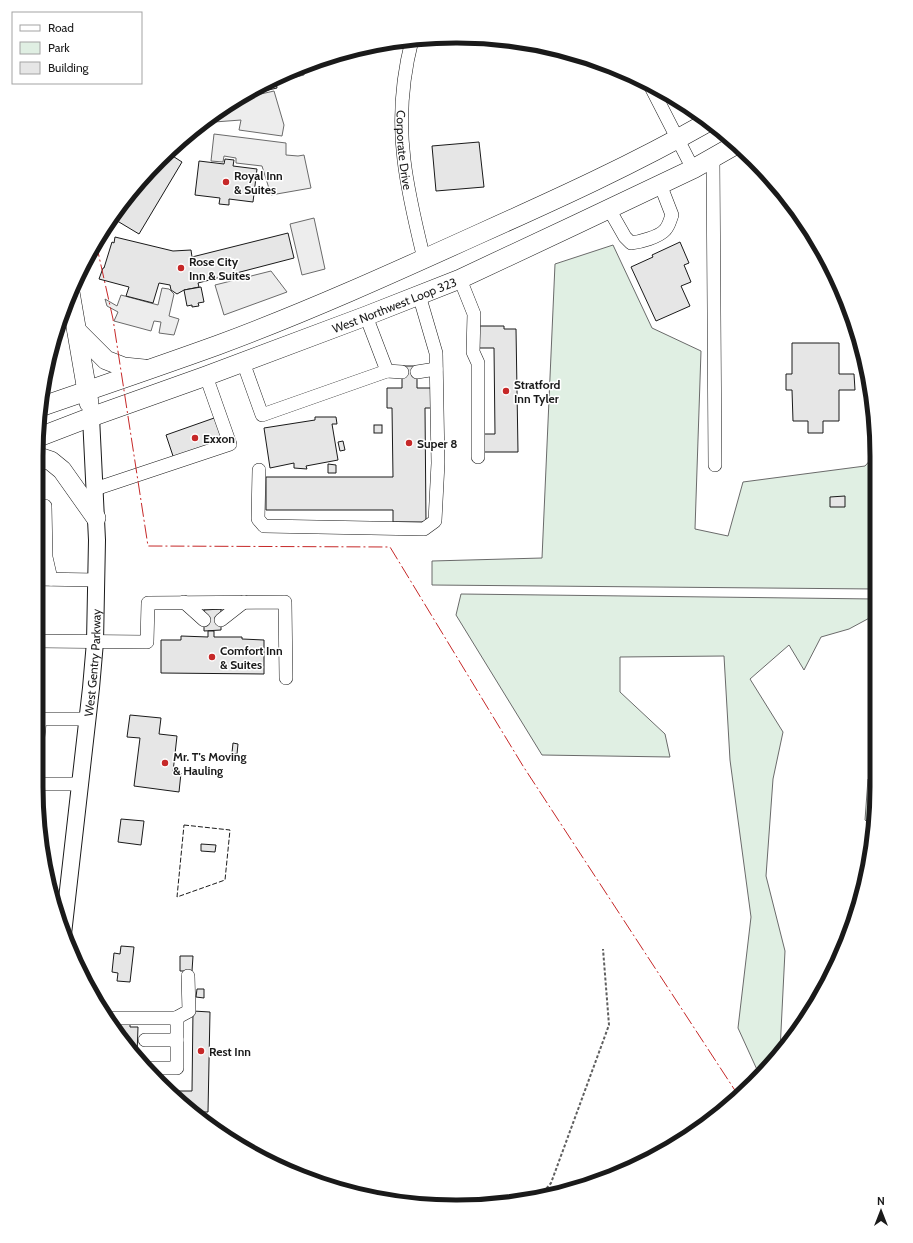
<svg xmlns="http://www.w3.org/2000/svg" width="913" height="1243" font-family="Cabin,sans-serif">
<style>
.green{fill:#e0efe3;stroke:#6a6a6a}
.parking{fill:#ededed;stroke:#6a6a6a}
.building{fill:#e6e6e6;stroke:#1a1a1a}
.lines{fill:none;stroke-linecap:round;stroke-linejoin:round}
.minor-casing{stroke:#1a1a1a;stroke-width:14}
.major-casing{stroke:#1a1a1a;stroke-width:18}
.highway-casing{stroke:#1a1a1a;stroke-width:20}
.path{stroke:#5f5f5f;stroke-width:2;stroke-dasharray:3 2;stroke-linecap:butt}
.minor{stroke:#fff;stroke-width:13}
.major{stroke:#fff;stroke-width:16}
.highway{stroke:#fff;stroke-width:19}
.fence{stroke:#1a1a1a;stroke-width:1;stroke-dasharray:5 2;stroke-linecap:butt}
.power{stroke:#c62828;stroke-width:1;stroke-dasharray:14 3 2 3;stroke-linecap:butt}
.poi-dot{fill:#c62828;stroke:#fff;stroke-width:1.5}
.labels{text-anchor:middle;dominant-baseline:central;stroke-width:3;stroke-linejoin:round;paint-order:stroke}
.street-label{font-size:12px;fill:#1a1a1a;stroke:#fff}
.poi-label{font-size:12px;font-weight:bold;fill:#1a1a1a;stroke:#fff;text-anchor:start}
.rim{fill:none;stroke:#1a1a1a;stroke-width:5}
</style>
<rect width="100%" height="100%" fill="#fff"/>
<g class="green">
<path d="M 613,245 L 652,328 L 701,351 L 695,529 L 728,536 L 743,482 L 865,466 L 874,456 L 875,589 L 432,585 L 432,561 L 542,558 L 555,264 Z"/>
<path d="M 461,594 L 875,599 L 875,615 L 849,629 L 821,637 L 804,670 L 789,645 L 750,679 L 783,732 L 773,779 L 766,876 L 785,951 L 780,1051 L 759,1074 L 738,1028 L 751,917 L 730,760 L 724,656 L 620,657 L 620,692 L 665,734 L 670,757 L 542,755 L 456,615 Z"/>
<path d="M 876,771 L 876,814 L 874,829 L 865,820 L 868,779 Z"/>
</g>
<g class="parking">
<path d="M 305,66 L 304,75 L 284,80 L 283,75 Z"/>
<path d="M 274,91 L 284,125 L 282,136 L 239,130 L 241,120 L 201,123 L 239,99 Z"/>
<path d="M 214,134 L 286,143 L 286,155 L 298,156 L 304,155 L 311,188 L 271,195 L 262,166 L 236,163 L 236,158 L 224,156 L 223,162 L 211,161 Z"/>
<path d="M 314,218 L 325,269 L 302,275 L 290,224 Z"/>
<path d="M 271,271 L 287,292 L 224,315 L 215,285 Z"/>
<path d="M 162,288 L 169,289 L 174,294 L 169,316 L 179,319 L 174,335 L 159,333 L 161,322 L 154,321 L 151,331 L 114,321 L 118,312 L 107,306 L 105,299 L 117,306 L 121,295 L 158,305 Z"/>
</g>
<g class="building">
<path d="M 281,75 L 282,80 L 276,82 L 277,88 L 243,96 L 270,79 Z"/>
<path d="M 479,142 L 484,187 L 436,191 L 432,146 Z"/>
<path d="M 168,153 L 182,162 L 139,234 L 114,219 L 130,193 L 141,179 Z"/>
<path d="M 225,159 L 234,160 L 233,166 L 257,169 L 253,202 L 229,199 L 229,205 L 219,204 L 220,198 L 195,195 L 199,161 L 224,164 Z"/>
<path d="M 288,233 L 294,258 L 198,283 L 199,287 L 184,290 L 177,294 L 171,290 L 170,285 L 159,283 L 153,303 L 126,296 L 129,287 L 99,279 L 103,268 L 104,268 L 112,242 L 114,243 L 115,237 L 173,251 L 191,250 L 192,257 Z"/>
<path d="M 680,242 L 689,263 L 684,265 L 691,282 L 681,286 L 690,306 L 656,321 L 631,267 L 653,257 L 652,255 Z"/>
<path d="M 201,287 L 204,302 L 198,303 L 199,306 L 192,307 L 192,305 L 187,306 L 184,290 Z"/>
<path d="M 477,326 L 504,326 L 504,329 L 516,329 L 518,452 L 482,452 L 482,434 L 495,434 L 494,348 L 477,348 Z"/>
<path d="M 792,343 L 839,343 L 839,374 L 854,374 L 855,390 L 839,390 L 839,421 L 823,421 L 823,433 L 808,433 L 808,421 L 793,421 L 792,390 L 786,390 L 786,374 L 792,374 Z"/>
<path d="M 402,366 L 417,366 L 417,388 L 433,388 L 433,408 L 425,408 L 426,522 L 393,522 L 393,510 L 266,510 L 266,477 L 393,477 L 392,408 L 387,408 L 387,388 L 402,388 Z"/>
<path d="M 217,417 L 225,440 L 174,459 L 166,435 Z"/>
<path d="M 315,417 L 336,417 L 337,424 L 332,424 L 338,460 L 306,466 L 307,469 L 294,468 L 294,463 L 270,468 L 264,428 L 315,420 Z"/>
<rect x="374" y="425" width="8" height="8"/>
<path d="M 343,441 L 345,450 L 340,451 L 338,442 Z"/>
<path d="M 328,464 L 336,465 L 336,473 L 328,473 Z"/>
<path d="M 845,496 L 845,507 L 830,507 L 830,497 Z"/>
<path d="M 221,609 L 221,630 L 204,631 L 204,610 Z"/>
<path d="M 208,631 L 214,631 L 214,637 L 242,637 L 242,639 L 264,640 L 264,674 L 161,673 L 161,640 L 181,640 L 181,636 L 208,637 Z"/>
<path d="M 130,715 L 161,718 L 159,734 L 177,736 L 173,772 L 181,773 L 179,792 L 134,786 L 140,738 L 127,737 Z"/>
<path d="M 233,743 L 238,744 L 237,754 L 232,753 Z"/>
<path d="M 121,819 L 144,821 L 141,845 L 118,842 Z"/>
<path d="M 201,844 L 216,845 L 215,852 L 201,851 Z"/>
<path d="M 121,946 L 134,947 L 130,982 L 117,981 L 118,973 L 112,972 L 114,953 L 120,954 Z"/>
<path d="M 180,956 L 193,956 L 192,971 L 180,971 Z"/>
<path d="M 197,989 L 204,989 L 204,998 L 196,997 Z"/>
<path d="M 193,1011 L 210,1012 L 208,1112 L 194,1112 L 179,1102 L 169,1091 L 192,1091 Z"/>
<path d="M 110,1023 L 130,1023 L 130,1027 L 138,1027 L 137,1055 Z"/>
</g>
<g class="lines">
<g class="minor-casing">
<g id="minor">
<path id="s1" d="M 412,40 C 402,79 399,120 404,160 C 408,194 416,226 424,259"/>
<path d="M 650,85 L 693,169"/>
<path d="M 713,157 L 715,465"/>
<path d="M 609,209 L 625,237 L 631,243 C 640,242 659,237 665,230 C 669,226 670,220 672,215 L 660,184"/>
<path d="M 460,279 L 474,314 L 473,352 L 478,363 L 478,457"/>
<path d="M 243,362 L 262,415 L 387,371 L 366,316"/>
<path d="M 387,371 L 402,372"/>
<path d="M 417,372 L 436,369"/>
<path d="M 259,470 L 258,519 L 264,526 L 424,529 L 435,521 L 438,463 L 436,353 L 419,295"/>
<path d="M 95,489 L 230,444 L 206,376"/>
<path d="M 36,507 L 45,506 L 46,557 L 51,579"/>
<path d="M 36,579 L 97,580"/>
<path d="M 184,602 L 204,620"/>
<path d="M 221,620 L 244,602"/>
<path d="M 36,641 L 147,642 L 148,603 L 285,602 L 286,678"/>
<path d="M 36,719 L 88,719"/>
<path d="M 36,755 L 40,719"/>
<path d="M 36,784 L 81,784"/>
<path d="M 106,1018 L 177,1018 L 177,1068 L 149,1068"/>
<path d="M 176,1018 L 189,1011 L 188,976"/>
<path d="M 145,1040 L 177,1040"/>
</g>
</g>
<g class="major-casing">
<g id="major">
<path id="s2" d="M 63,934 L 91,688 L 95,642 L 97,540 L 91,417"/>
</g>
</g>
<g class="highway-casing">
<g id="highway">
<path d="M 70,292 L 89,403"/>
<path d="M 77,331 L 106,360 L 124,367 L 144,369"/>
<path d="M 43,406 C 101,386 160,366 218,345 C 307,312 393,273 479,234 C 557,199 634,164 708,122"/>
<path id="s3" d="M 39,437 L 91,417 L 206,376 L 366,316 L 460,279 L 575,225 L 693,169 L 737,144"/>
<path d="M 36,456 L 51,461 L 62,470 L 96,518"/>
</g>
</g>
<path class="path" d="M 540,1196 L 551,1183 L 609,1025 L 603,949"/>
<use href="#minor" class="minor"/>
<use href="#major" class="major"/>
<use href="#highway" class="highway"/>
<path class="fence" d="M 184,825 L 230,830 L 225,880 L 177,897 Z"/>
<path class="power" d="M 96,243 L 113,319 L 148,546 L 390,547 L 523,766 L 738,1095"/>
</g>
<g class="poi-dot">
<circle cx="226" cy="182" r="4"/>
<circle cx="181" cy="268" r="4"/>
<circle cx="506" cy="391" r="4"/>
<circle cx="195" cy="438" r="4"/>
<circle cx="409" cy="443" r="4"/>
<circle cx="212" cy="657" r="4"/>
<circle cx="165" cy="763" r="4"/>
<circle cx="201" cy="1051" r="4"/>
</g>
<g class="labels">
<g class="street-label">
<text stroke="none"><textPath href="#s1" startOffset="111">Corporate Drive</textPath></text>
<text stroke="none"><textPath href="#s3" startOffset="379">West Northwest Loop 323</textPath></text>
<text stroke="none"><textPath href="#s2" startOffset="273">West Gentry Parkway</textPath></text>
</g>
<g class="poi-label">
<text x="234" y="175">Royal Inn<tspan x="234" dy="14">&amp; Suites</tspan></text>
<text x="189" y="261">Rose City<tspan x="189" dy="14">Inn &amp; Suites</tspan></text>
<text x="514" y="384">Stratford<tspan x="514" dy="14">Inn Tyler</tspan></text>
<text x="203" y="438">Exxon</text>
<text x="417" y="443">Super 8</text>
<text x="220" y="650">Comfort Inn<tspan x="220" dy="14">&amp; Suites</tspan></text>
<text x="173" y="756">Mr. T's Moving<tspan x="173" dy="14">&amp; Hauling</tspan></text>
<text x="209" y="1051">Rest Inn</text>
</g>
</g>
<path d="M0 0H913V1243H0ZM456 43H457A413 413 0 0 1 870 456V787A413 413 0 0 1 457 1200H456A413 413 0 0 1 43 787V456A413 413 0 0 1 456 43Z" fill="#fff" fill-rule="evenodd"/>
<path class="rim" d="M456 43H457A413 413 0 0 1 870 456V787A413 413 0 0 1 457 1200H456A413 413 0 0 1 43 787V456A413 413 0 0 1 456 43Z"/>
<rect x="12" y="12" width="130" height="72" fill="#ffffff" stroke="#a3a3a3"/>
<rect x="20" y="25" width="20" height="6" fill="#ffffff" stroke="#a3a3a3"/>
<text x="48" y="32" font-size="12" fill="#1a1a1a">Road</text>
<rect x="20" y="42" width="20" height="12" fill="#e0efe3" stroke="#a3a3a3"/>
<text x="48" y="52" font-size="12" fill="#1a1a1a">Park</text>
<rect x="20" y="62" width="20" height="12" fill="#e6e6e6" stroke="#a3a3a3"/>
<text x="48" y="72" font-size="12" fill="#1a1a1a">Building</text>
<g transform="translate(881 1211)" stroke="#ffffff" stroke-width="3" paint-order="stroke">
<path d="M0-3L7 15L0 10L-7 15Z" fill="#1a1a1a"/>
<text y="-6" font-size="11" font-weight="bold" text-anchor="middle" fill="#1a1a1a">N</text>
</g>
</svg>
